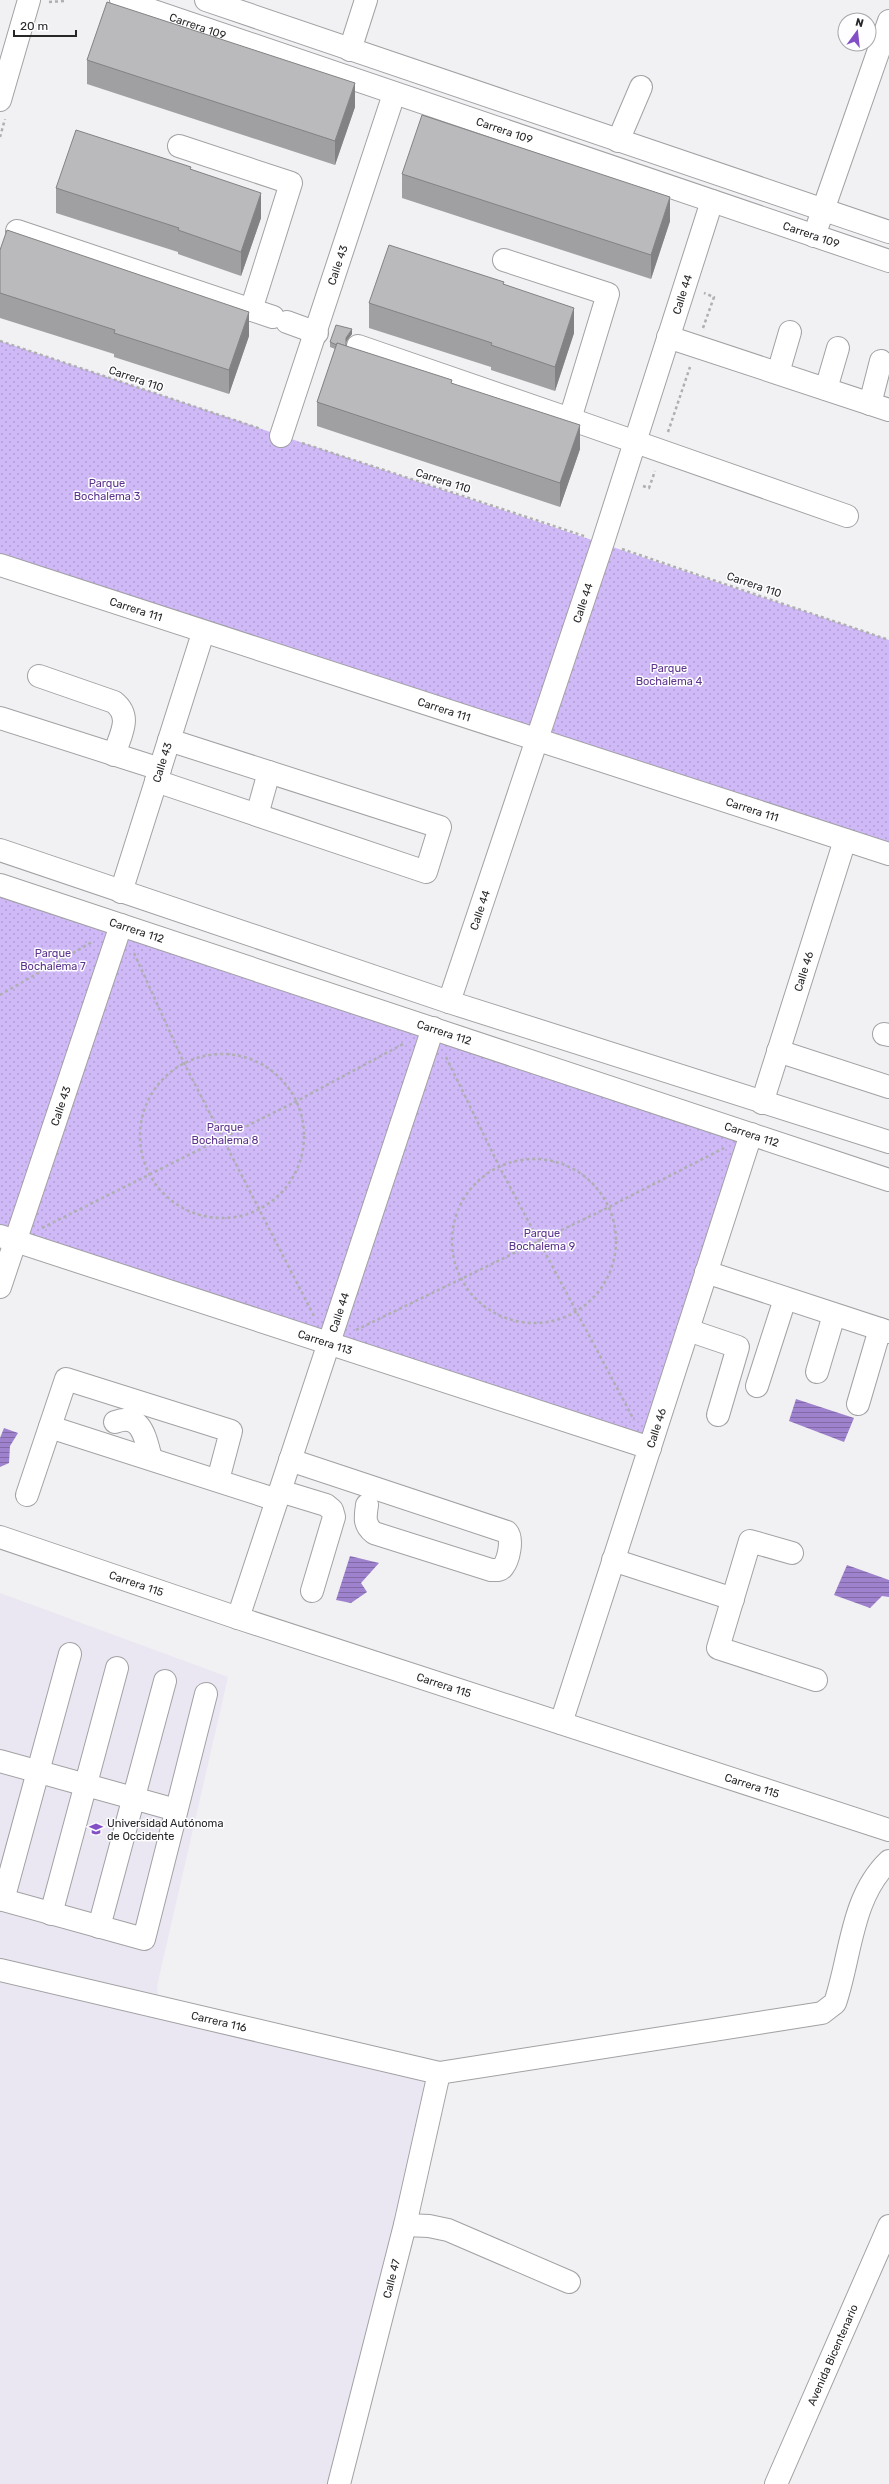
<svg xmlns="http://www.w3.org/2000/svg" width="889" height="2484" font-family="Rubik,sans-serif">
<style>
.built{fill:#ebe7f2}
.green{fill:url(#green-dots)}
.water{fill:url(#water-rules)}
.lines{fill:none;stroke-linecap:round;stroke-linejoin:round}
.minor-casing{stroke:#a2a1a4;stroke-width:24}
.major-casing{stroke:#a2a1a4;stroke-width:24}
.path{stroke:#afafb1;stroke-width:2.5;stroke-dasharray:3 3;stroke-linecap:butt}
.minor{stroke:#fff;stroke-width:22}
.major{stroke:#fff;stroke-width:22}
.wall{fill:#a09fa2}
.shaded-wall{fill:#828284}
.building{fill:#bab9bc;stroke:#828284}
.labels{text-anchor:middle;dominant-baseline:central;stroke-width:3;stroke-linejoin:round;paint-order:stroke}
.street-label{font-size:11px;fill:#272728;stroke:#fefdff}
.park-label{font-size:11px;fill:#5c348d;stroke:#fefdff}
.poi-label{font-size:11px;fill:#272728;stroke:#fefdff;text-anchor:start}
</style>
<defs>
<pattern id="green-dots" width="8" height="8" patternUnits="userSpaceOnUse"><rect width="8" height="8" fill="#cfb9f7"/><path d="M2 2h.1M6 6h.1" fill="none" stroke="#b29fd4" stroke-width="1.8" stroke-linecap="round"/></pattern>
<pattern id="water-rules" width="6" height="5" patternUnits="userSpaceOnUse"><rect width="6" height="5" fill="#9e82cd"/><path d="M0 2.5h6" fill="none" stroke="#816aa6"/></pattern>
</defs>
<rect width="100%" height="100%" fill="#f1f0f3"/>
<path class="built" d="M 0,1593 L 228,1677 L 157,1986 L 159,2006 L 439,2073 L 339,2484 L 0,2484 Z"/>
<g class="green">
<path d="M 0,341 L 889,640 L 889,854 L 0,565 Z"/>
<path d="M 0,885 L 751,1134 L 650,1448 L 0,1236 Z"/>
</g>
<g class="water">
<path d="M 796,1399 L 854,1418 L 844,1442 L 789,1421 Z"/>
<path d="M 4,1428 L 18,1433 L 10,1446 L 9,1463 L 0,1467 L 0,1438 Z"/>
<path d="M 350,1556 L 379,1563 L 361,1583 L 367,1592 L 351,1603 L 336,1600 Z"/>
<path d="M 847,1565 L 889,1580 L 889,1597 L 882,1596 L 870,1608 L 834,1595 Z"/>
</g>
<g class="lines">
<g class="minor-casing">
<g id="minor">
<path d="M 350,50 L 366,0"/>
<path d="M 0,100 L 29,0"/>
<path d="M 618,141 L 641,87"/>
<path d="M 179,146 L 291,183 L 251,310"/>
<path d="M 17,231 L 273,317"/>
<path d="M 814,236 L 889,21"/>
<path d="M 287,322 L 317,333"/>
<path d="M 668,337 L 889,410"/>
<path d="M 358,346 L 570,419 L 608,294 L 504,260"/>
<path d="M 778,373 L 790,332"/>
<path d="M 826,389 L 838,348"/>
<path d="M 870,404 L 881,361"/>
<path d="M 570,419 L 847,516"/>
<path id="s1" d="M 281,436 L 394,94"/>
<path id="s2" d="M 0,565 L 889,854"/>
<path d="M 39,676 L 114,702 C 133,717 120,735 114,755"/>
<path d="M 0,718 L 160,769"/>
<path d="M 156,781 L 426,872 L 440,827 L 169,740"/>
<path d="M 257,815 L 269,772"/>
<path d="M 0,850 L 449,1002 L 889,1142"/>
<path id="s3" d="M 0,885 L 889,1180"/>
<path id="s4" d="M 121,892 L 203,633"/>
<path id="s5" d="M 449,1002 L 603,542 L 712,201"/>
<path d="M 884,1034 L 889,1035"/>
<path d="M 778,1051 L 889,1087"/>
<path id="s6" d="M 762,1103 L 845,840"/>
<path id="s7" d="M 0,1236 L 650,1448"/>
<path d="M 706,1272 L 889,1332"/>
<path id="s8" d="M 0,1287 L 121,925"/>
<path d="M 688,1330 L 738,1347 L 718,1415"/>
<path d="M 817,1372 L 834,1315"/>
<path d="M 757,1386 L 785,1299"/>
<path d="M 858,1404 L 880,1329"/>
<path d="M 115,1422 C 142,1412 145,1438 151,1458"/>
<path d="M 50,1427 L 277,1500"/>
<path d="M 290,1460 L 507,1532 C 513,1539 509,1559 503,1567 C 500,1571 496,1570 491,1570 L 374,1533 C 364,1525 365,1518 367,1505"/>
<path d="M 280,1491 L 326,1505 L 332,1510 L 334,1517 L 312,1591"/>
<path d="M 27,1495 L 66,1379 L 231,1431 L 218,1480"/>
<path id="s9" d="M 0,1537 L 238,1618 L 889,1830"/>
<path d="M 792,1553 L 750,1541 L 718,1648 L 816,1680"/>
<path d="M 613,1560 L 733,1599"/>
<path id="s10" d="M 238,1618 L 433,1028"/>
<path id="s11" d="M 561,1723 L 751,1134"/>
<path d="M 0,1761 L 176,1810"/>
<path d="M 0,1899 L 144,1939 L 206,1694"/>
<path d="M 3,1900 L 70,1654"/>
<path d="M 51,1914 L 117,1668"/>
<path d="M 99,1927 L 165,1681"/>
<path id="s12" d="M 0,1970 L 439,2073 L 822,2013 L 835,2003 C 851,1956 851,1897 889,1861"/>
<path d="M 405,2225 L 429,2226 L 448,2230 L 569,2282"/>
<path id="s13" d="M 339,2484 L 405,2225 L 439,2073"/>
</g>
</g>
<g class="major-casing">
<g id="major">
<path id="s14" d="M 121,0 L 889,261"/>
<path d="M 206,0 L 889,232"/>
<path id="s15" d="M 776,2484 L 889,2226"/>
</g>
</g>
<g class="path">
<path d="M 49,2 L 64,1"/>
<path d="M 0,137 L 5,119"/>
<path d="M 703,328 L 714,297 L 704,293"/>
<path d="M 0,341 L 261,429"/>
<path d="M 668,432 L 690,367"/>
<path d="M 302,443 L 584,536"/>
<path d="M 643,486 L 649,488 L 655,471"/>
<path d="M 622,549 L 889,640"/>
<path d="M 134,953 L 184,1063 L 314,1316"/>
<path d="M 0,995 L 92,942"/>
<circle cx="222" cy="1136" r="82"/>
<path d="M 446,1057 L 499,1166 L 634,1420"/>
<circle cx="534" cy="1241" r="82"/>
<path d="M 42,1228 L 297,1101 L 405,1043"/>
<path d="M 356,1330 L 609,1207 L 724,1148"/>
</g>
<use href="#minor" class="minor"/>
<use href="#major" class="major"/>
</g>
<g class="wall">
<path d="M 87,60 L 355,107 L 335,165 L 87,84 Z"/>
<path d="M 191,169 L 261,218 L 241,276 L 178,254 L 178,252 L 56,213 L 56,188 Z"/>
<path d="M 402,174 L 670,221 L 651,279 L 402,198 Z"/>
<path d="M 0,250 L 249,336 L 229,394 L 114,357 L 114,354 L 0,318 Z"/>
<path d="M 504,284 L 574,333 L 555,391 L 491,370 L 491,367 L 369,328 L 369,303 Z"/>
<path d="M 352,334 L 346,342 L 346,346 L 452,384 L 580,449 L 560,507 L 317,426 L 317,402 L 335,349 L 330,347 L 330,342 Z"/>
</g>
<g class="shaded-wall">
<path d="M 355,83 L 355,107 L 335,165 L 335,141 Z"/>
<path d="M 261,193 L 261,218 L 241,276 L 241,252 Z"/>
<path d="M 670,197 L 670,221 L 651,279 L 651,255 Z"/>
<path d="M 574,308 L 574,333 L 555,391 L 555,367 Z"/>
<path d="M 249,312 L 249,336 L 229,394 L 229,370 Z"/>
<path d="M 352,329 L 352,334 L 346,342 L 346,338 Z"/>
<path d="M 580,425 L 580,449 L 560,507 L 560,483 Z"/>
</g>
<g class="building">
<path d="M 107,2 L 355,83 L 335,141 L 87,60 Z"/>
<path d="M 422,115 L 670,197 L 651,255 L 402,174 Z"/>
<path d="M 76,130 L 191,167 L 190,169 L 261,193 L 241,252 L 178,230 L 179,228 L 56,188 Z"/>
<path d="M 7,230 L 249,312 L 229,370 L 114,333 L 115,330 L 0,293 L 0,250 Z"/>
<path d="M 389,245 L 504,282 L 503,284 L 574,308 L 555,367 L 491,345 L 492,343 L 369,303 Z"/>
<path d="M 336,325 L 352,329 L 346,338 L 346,346 L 337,343 L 337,345 L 330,342 Z"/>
<path d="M 337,343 L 452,380 L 451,383 L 580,425 L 560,483 L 317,402 Z"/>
</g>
<defs>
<g id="university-bare" transform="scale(1.08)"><path d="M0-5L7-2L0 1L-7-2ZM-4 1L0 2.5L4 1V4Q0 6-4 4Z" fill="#834fc6" stroke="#fefdff" stroke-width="2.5" paint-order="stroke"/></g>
</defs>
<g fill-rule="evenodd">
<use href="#university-bare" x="96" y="1829"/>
</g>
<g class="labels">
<g class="street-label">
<text stroke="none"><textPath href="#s14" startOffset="81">Carrera 109</textPath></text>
<text stroke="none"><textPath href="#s14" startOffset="405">Carrera 109</textPath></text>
<text stroke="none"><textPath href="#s14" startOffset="729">Carrera 109</textPath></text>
<text stroke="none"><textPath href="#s1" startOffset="180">Calle 43</textPath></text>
<text stroke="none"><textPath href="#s5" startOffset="745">Calle 44</textPath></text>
<text transform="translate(136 379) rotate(19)">Carrera 110</text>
<text transform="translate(443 481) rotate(18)">Carrera 110</text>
<text transform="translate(754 585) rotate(19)">Carrera 110</text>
<text stroke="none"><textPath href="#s5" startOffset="421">Calle 44</textPath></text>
<text stroke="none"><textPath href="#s2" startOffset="143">Carrera 111</textPath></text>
<text stroke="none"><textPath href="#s2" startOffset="467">Carrera 111</textPath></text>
<text stroke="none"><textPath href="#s4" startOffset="136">Calle 43</textPath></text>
<text stroke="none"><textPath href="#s2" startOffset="791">Carrera 111</textPath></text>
<text stroke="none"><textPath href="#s5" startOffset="97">Calle 44</textPath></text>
<text stroke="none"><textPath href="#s3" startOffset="144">Carrera 112</textPath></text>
<text stroke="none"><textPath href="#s6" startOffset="138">Calle 46</textPath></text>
<text stroke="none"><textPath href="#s3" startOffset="468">Carrera 112</textPath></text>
<text stroke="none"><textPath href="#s8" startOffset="191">Calle 43</textPath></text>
<text stroke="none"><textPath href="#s3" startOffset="792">Carrera 112</textPath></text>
<text stroke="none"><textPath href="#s10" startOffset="322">Calle 44</textPath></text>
<text stroke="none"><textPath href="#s7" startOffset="342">Carrera 113</textPath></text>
<text stroke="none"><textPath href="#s11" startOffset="310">Calle 46</textPath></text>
<text stroke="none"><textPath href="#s9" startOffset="144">Carrera 115</textPath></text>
<text stroke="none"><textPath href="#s9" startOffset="468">Carrera 115</textPath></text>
<text stroke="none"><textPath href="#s9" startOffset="792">Carrera 115</textPath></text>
<text stroke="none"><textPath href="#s12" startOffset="225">Carrera 116</textPath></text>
<text stroke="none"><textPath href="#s13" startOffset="212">Calle 47</textPath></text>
<text stroke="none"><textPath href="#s15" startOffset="141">Avenida Bicentenario</textPath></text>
</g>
<g class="park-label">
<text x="107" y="483">Parque<tspan x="107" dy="13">Bochalema 3</tspan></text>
<text x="669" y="668">Parque<tspan x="669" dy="13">Bochalema 4</tspan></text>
<text x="53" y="953">Parque<tspan x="53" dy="13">Bochalema 7</tspan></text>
<text x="225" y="1127">Parque<tspan x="225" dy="13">Bochalema 8</tspan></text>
<text x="542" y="1233">Parque<tspan x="542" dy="13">Bochalema 9</tspan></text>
</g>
<g class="poi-label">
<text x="107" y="1823">Universidad Autónoma<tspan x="107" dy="13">de Occidente</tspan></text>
</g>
</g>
<g transform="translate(857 32) rotate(15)"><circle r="19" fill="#fefdff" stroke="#a8a7a9"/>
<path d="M0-3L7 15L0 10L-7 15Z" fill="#834fc6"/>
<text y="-6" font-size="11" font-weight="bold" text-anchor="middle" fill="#272728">N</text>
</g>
<path d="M14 30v6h62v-6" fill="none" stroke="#272728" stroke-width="2"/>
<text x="20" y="30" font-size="12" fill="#272728" stroke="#fefdff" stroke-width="3" paint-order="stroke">20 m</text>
</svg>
